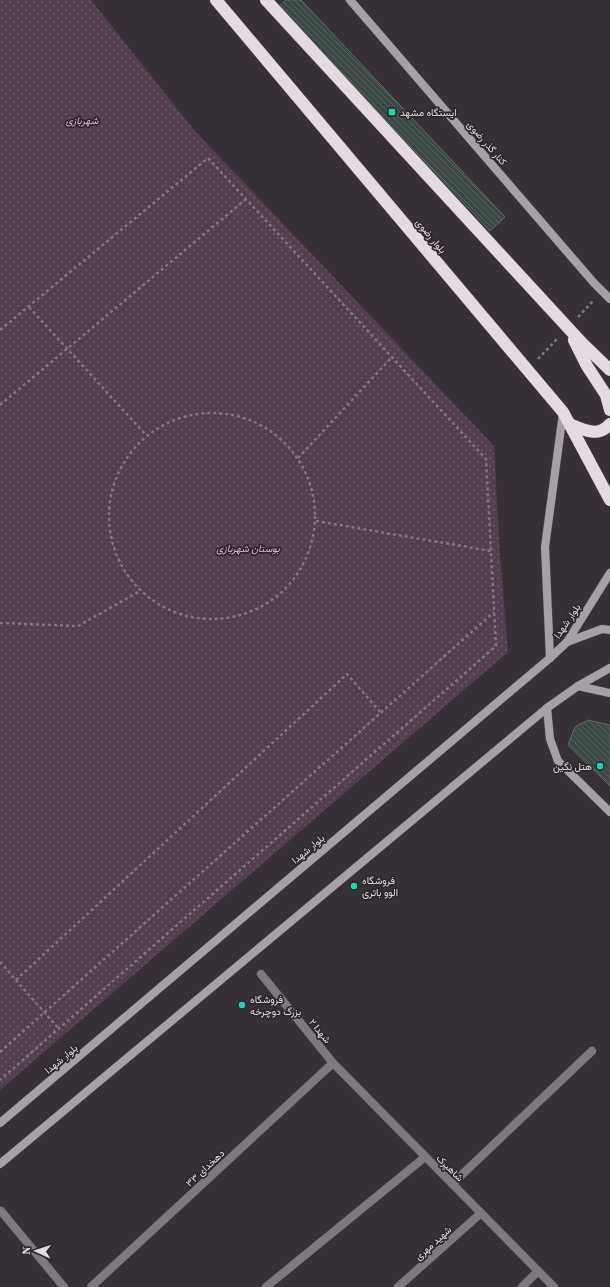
<svg xmlns="http://www.w3.org/2000/svg" width="610" height="1287" font-family="'Source Serif 4',Vazirmatn,serif">
<style>
.park{fill:url(#park-dots)}
.building{fill:url(#building-back-hatch);stroke:#5e6b67}
.lines{fill:none;stroke-linecap:round;stroke-linejoin:round}
.street-casing{stroke:#534c52;stroke-width:9}
.secondary-casing{stroke:#534c52;stroke-width:9}
.highway-casing{stroke:#534c52;stroke-width:13}
.path{stroke:#7e777d;stroke-width:2.5;stroke-dasharray:3 3;stroke-linecap:butt}
.street{stroke:#7e797d;stroke-width:8}
.secondary{stroke:#a7a1a6;stroke-width:8}
.highway{stroke:#e5dae3;stroke-width:12}
.poi-dot{fill:#1ed5b0;stroke:#2e262d;stroke-width:1.5}
.labels{text-anchor:middle;dominant-baseline:central;stroke-width:3.5;stroke-linejoin:round;paint-order:stroke}
.poi-label{font-size:10px;fill:#e1dce0;stroke:#2e262d;text-anchor:start}
.park-label{font-size:10px;font-style:italic;fill:#e2b6da;stroke:#2e262d}
.street-label{font-size:10px;fill:#e1dce0;stroke:#2e262d}
</style>
<defs>
<pattern id="park-dots" width="8" height="8" patternUnits="userSpaceOnUse"><rect width="8" height="8" fill="#533e50"/><path d="M2 2h.1M6 6h.1" fill="none" stroke="#6b5969" stroke-width="1.8" stroke-linecap="round"/></pattern>
<pattern id="building-back-hatch" width="6" height="6" patternUnits="userSpaceOnUse"><rect width="6" height="6" fill="#3b4743"/><path d="M-1 5l2 2M0 0l6 6M5-1l2 2" fill="none" stroke="#57615e"/></pattern>
</defs>
<rect width="100%" height="100%" fill="#383037"/>
<path class="park" d="M 0,0 L 91,0 L 194,130 L 494,446 L 500,556 L 508,652 L 0,1090 Z"/>
<g class="building">
<path d="M 286,0 L 301,0 L 505,217 L 490,231 L 279,6 Z"/>
<path d="M 588,720 L 610,725 L 610,786 L 568,745 L 575,727 Z"/>
</g>
<g class="lines">
<g class="street-casing">
<g id="street">
<path d="M 261,974 L 333,1063 L 554,1287"/>
<path d="M 452,1184 L 592,1051"/>
<path d="M 1,1211 L 64,1287"/>
<path d="M 91,1287 L 333,1063"/>
<path d="M 266,1287 L 425,1157"/>
<path d="M 398,1287 L 481,1213"/>
<path d="M 522,1287 L 538,1271"/>
</g>
</g>
<g class="secondary-casing">
<g id="secondary">
<path d="M 350,0 L 594,283 L 610,299"/>
<path d="M 567,642 L 602,629 L 610,630"/>
<path d="M 550,658 L 545,547 L 563,413"/>
<path d="M 578,686 L 610,693"/>
<path d="M 547,708 L 550,739 L 558,761 L 610,812"/>
<path d="M 0,1123 L 550,658 L 567,642 L 610,573"/>
<path d="M 0,1164 L 547,708 L 578,686 L 610,668"/>
</g>
</g>
<g class="highway-casing">
<g id="highway">
<path d="M 216,0 L 563,412 L 610,500"/>
<path d="M 266,0 L 582,343 L 610,370"/>
<path d="M 574,340 L 587,366 L 606,395 L 610,410"/>
<path d="M 571,425 C 586,430 597,438 610,424"/>
</g>
</g>
<g class="path">
<path d="M 29,307 L 146,435"/>
<path d="M 578,317 L 594,300"/>
<path d="M 0,330 L 208,158 L 486,459 L 496,646 L 0,1080"/>
<path d="M 538,359 L 558,338"/>
<path d="M 0,405 L 246,199"/>
<circle cx="212" cy="516" r="103"/>
<path d="M 298,458 L 392,357"/>
<path d="M 316,521 L 491,551"/>
<path d="M 0,623 L 78,626 L 140,591"/>
<path d="M 0,962 L 59,1029"/>
<path d="M 16,980 L 347,674 L 381,713"/>
<path d="M 0,1052 L 494,612"/>
</g>
<use href="#street" class="street"/>
<use href="#secondary" class="secondary"/>
<use href="#highway" class="highway"/>
</g>
<g class="poi-dot">
<rect x="388" y="108" width="8" height="8" rx="2"/>
<circle cx="600" cy="766" r="4"/>
<circle cx="354" cy="886" r="4"/>
<circle cx="242" cy="1005" r="4"/>
</g>
<g class="labels">
<g class="poi-label">
<text x="400" y="112">ایستگاه مشهد</text>
<text x="592" y="766" text-anchor="end">هتل نگین</text>
<text x="362" y="880">فروشگاه<tspan x="362" dy="12">الوو باتری</tspan></text>
<text x="250" y="999">فروشگاه<tspan x="250" dy="12">بزرگ دوچرخه</tspan></text>
</g>
<g class="park-label">
<text x="82" y="120">شهربازی</text>
<text x="248" y="548">بوستان شهربازی</text>
</g>
<g class="street-label">
<text transform="translate(487 143) rotate(49)">کنار گذر رضوی</text>
<text transform="translate(431 236) rotate(50)">بلوار رضوی</text>
<text transform="translate(567 621) rotate(-56)">بلوار شهدا</text>
<text transform="translate(308 849) rotate(-40)">بلوار شهدا</text>
<text transform="translate(320 1031) rotate(51)">شهدا ۲</text>
<text transform="translate(61 1059) rotate(-40)">بلوار شهدا</text>
<text transform="translate(205 1168) rotate(-43)">دهخدای ۳۳</text>
<text transform="translate(450 1168) rotate(45)">شاهپرک</text>
<text transform="translate(433 1243) rotate(-42)">شهید مهری</text>
</g>
</g>
<g transform="translate(36 1251) rotate(273)" stroke="#2e262d" stroke-width="3" paint-order="stroke">
<path d="M0-3L7 15L0 10L-7 15Z" fill="#e1dce0"/>
<text y="-6" font-size="11" font-weight="bold" text-anchor="middle" fill="#e1dce0">N</text>
</g>
</svg>
